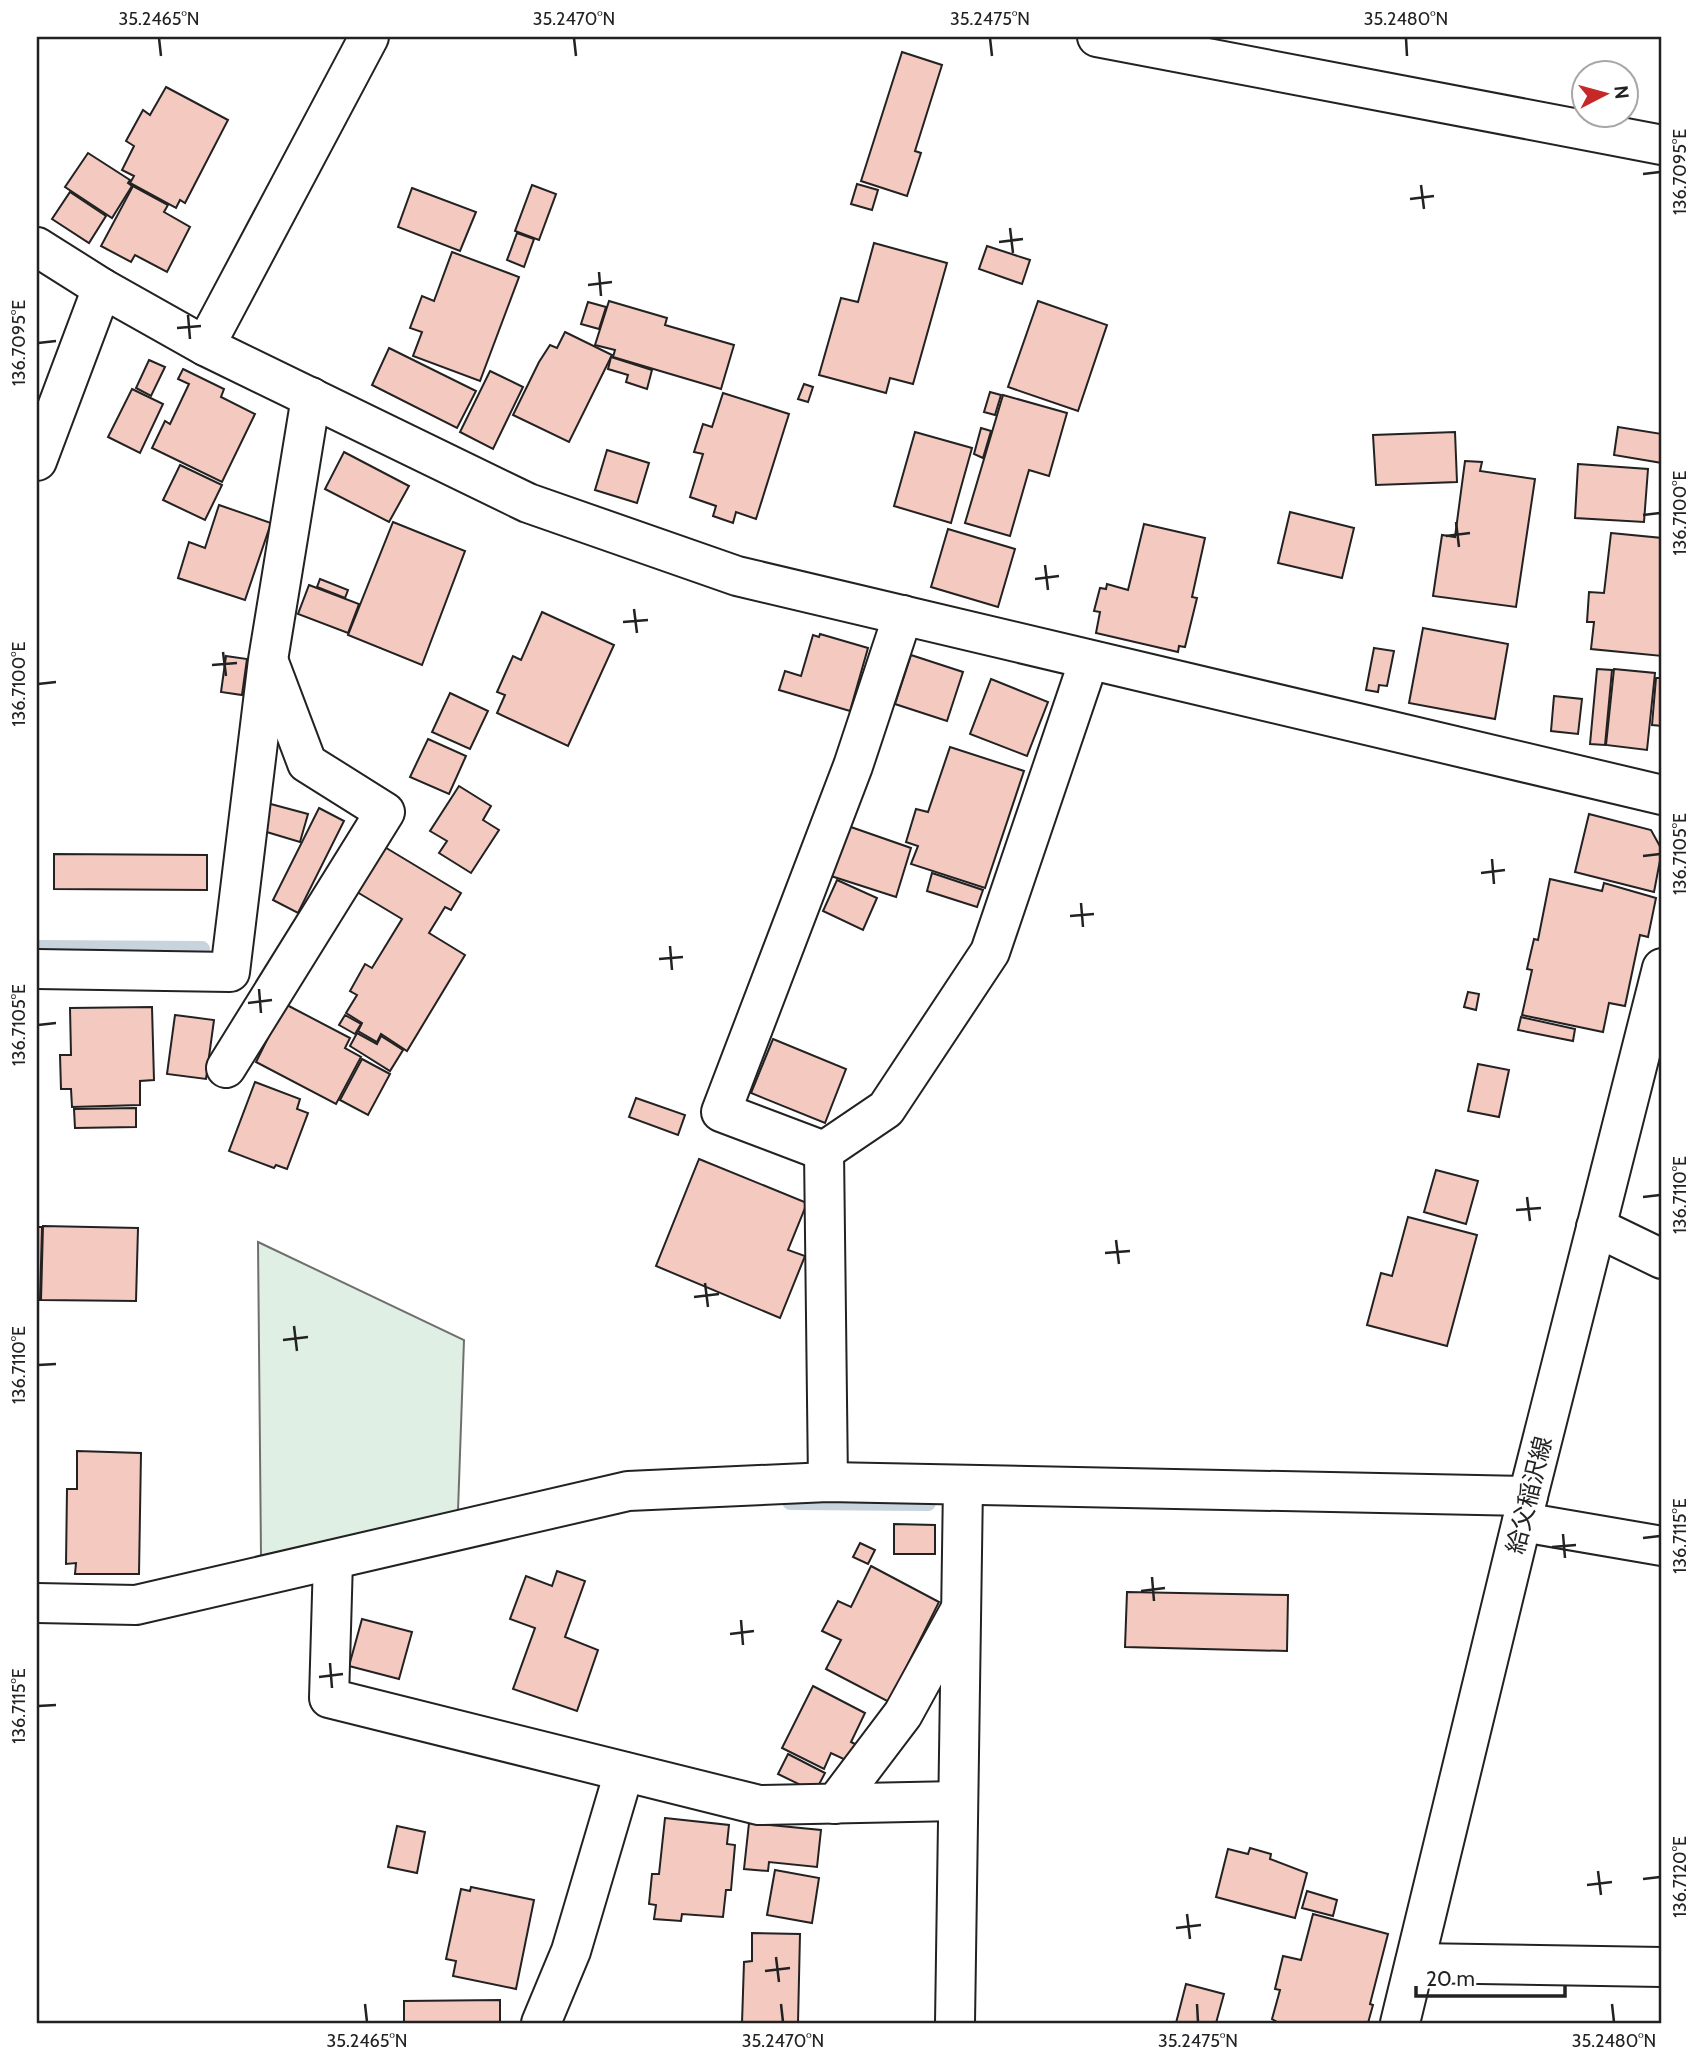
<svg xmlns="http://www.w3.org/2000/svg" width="1699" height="2060" font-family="Cabin,'Noto Sans JP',sans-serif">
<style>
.green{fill:#e0efe3;stroke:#6f6f6f;stroke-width:2}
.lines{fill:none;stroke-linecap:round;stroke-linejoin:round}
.stream{stroke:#c7d3dd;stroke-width:16}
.building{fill:#f3c9c0;stroke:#222;stroke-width:2}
.minor-casing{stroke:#222;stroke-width:42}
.major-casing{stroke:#222;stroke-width:42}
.minor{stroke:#fff;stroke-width:38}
.major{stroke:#fff;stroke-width:38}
.ticks{fill:none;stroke:#222;stroke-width:2.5}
.labels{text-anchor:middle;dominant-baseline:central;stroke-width:5;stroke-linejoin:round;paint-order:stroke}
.street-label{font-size:24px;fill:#222;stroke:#fff}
.neatline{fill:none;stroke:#222;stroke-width:2.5}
.ticks-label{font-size:18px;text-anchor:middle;fill:#222}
</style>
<rect width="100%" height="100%" fill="#fff"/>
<path class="green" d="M 258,1242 L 464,1340 L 458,1511 L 261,1556 Z"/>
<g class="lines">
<g class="stream">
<path d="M 37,948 L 202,949"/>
<path d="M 790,1502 L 928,1503"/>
</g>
</g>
<g class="building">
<path d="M 902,52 L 942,65 L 915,151 L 921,153 L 907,196 L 861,181 Z"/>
<path d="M 166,87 L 228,120 L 185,203 L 180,200 L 176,208 L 130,183 L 134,176 L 122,170 L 134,146 L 126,141 L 143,110 L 150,115 Z"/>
<path d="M 88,153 L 130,180 L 128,183 L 132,186 L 112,218 L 65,187 Z"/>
<path d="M 857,184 L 878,190 L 872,210 L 851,204 Z"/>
<path d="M 532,185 L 556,194 L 539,240 L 515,231 Z"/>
<path d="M 133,186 L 168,205 L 164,212 L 190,227 L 167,272 L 135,255 L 131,262 L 101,246 Z"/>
<path d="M 412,188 L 476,212 L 460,251 L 398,227 Z"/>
<path d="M 70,192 L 106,216 L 89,243 L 52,219 Z"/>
<path d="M 517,233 L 534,239 L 524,267 L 507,260 Z"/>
<path d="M 874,243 L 947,263 L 913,384 L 890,378 L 886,393 L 819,375 L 841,298 L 858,302 Z"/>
<path d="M 987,246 L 1030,260 L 1022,284 L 979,269 Z"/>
<path d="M 452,252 L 519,277 L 480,381 L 413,356 L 422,332 L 410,328 L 422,296 L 434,301 Z"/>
<path d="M 609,301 L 667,318 L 665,325 L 734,345 L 721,389 L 613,357 L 615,350 L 595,345 Z"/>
<path d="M 1038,301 L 1107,325 L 1078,411 L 1008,387 Z"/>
<path d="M 588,302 L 606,307 L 599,329 L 581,324 Z"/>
<path d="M 565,332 L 612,355 L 569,442 L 513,415 L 539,362 L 550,345 L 557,348 Z"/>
<path d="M 389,348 L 476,391 L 457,428 L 372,385 Z"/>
<path d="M 611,357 L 652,370 L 647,389 L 626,382 L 628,375 L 608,369 Z"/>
<path d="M 149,360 L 165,367 L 151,396 L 136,388 Z"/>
<path d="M 183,369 L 224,389 L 221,397 L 255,414 L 222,482 L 152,448 L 165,421 L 170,424 L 189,384 L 178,379 Z"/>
<path d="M 490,371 L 523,387 L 493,449 L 460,432 Z"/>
<path d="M 804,384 L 813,387 L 808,402 L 798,399 Z"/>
<path d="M 132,389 L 163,404 L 140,453 L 108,437 Z"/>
<path d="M 990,392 L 1001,395 L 995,415 L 984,412 Z"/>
<path d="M 723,393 L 789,414 L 756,519 L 736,512 L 733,523 L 713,516 L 716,506 L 690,497 L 703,454 L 694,452 L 703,424 L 712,427 Z"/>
<path d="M 1003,395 L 1067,413 L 1049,476 L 1029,470 L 1010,536 L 965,523 Z"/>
<path d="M 1618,427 L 1662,434 L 1662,463 L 1614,455 Z"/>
<path d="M 981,428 L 991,431 L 983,458 L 974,454 Z"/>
<path d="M 915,432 L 972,448 L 951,523 L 894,506 Z"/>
<path d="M 1455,432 L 1457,482 L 1376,485 L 1373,435 Z"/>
<path d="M 607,450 L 649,463 L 637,503 L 595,490 Z"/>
<path d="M 344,452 L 409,486 L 389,522 L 325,489 Z"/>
<path d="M 1465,461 L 1482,462 L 1480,471 L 1535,479 L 1516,607 L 1433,596 L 1442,535 L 1455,537 Z"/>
<path d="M 1578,464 L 1648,469 L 1644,522 L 1575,518 Z"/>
<path d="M 180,465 L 222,485 L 205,520 L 163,500 Z"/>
<path d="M 219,505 L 271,523 L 245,600 L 178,578 L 189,542 L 205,548 Z"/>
<path d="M 1290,512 L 1354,528 L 1342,578 L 1278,563 Z"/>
<path d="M 393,522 L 465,551 L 422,665 L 348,635 Z"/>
<path d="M 1144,524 L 1205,538 L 1192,597 L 1197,598 L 1185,647 L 1179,646 L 1178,652 L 1096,633 L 1100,612 L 1094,611 L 1100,588 L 1106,589 L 1107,584 L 1128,590 Z"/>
<path d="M 948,529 L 1015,549 L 998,607 L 931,587 Z"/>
<path d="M 1611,533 L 1662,538 L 1662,656 L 1591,649 L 1594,622 L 1587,622 L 1589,592 L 1604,593 Z"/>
<path d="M 320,579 L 348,590 L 345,598 L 317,587 Z"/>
<path d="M 309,585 L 359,604 L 348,633 L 298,614 Z"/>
<path d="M 542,612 L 614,645 L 568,746 L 497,713 L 505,695 L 497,692 L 513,656 L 521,660 Z"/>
<path d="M 1423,628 L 1508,644 L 1495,719 L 1409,703 Z"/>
<path d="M 820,634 L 868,648 L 850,711 L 779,690 L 785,671 L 801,676 L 813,635 L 819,637 Z"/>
<path d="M 1374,648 L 1394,651 L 1387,686 L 1379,685 L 1378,692 L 1366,690 Z"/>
<path d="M 911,655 L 963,672 L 947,721 L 895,704 Z"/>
<path d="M 226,656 L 247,659 L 242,695 L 221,692 Z"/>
<path d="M 1597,669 L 1612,670 L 1605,745 L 1590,744 Z"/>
<path d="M 1614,669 L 1655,673 L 1647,750 L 1606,745 Z"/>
<path d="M 1656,678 L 1662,678 L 1662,726 L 1652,725 Z"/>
<path d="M 991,679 L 1048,702 L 1027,756 L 970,734 Z"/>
<path d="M 450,693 L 488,711 L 470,749 L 432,732 Z"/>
<path d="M 1554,696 L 1582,699 L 1578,734 L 1551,731 Z"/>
<path d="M 428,739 L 466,756 L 449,794 L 410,777 Z"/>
<path d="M 950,747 L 1024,771 L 985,888 L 911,864 L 918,846 L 906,842 L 916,809 L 928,812 Z"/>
<path d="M 459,786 L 491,806 L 483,820 L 499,830 L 471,873 L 439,853 L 447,841 L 430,831 Z"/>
<path d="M 267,803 L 308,814 L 300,842 L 260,830 Z"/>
<path d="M 319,808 L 344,821 L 298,913 L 273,900 Z"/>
<path d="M 1589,814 L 1651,830 L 1662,850 L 1654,892 L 1575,872 Z"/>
<path d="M 848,826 L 911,848 L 896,897 L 831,876 Z"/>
<path d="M 383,846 L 461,893 L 451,910 L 445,907 L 429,933 L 465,955 L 407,1051 L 381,1034 L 377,1042 L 358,1031 L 362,1023 L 346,1013 L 357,995 L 350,991 L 365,964 L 372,968 L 402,919 L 357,892 Z"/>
<path d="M 54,854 L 207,855 L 207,890 L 54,889 Z"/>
<path d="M 932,873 L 983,890 L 977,907 L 927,891 Z"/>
<path d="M 1550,879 L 1602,891 L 1604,883 L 1656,898 L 1648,937 L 1640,935 L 1625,1006 L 1609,1003 L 1603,1032 L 1522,1015 L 1532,970 L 1527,969 L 1534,939 L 1538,940 Z"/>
<path d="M 837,880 L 877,898 L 863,930 L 823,911 Z"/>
<path d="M 1468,992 L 1479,994 L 1476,1010 L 1464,1007 Z"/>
<path d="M 285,1004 L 350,1038 L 345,1048 L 361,1057 L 336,1104 L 256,1062 Z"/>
<path d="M 152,1007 L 154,1080 L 140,1081 L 140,1105 L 72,1107 L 71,1089 L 61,1089 L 60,1055 L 71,1055 L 70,1008 Z"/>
<path d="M 175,1015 L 214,1020 L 206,1079 L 167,1074 Z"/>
<path d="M 345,1015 L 361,1024 L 355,1034 L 339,1025 Z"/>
<path d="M 1521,1017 L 1575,1029 L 1573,1041 L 1518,1030 Z"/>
<path d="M 357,1033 L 377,1044 L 381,1036 L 403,1050 L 390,1071 L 350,1046 Z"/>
<path d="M 773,1039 L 846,1069 L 825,1123 L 751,1093 Z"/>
<path d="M 362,1059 L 390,1074 L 368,1115 L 340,1100 Z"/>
<path d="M 1478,1064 L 1509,1070 L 1499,1117 L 1468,1111 Z"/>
<path d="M 255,1082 L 300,1099 L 297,1109 L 308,1113 L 287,1169 L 276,1165 L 274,1168 L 229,1151 Z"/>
<path d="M 636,1098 L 685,1115 L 678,1135 L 629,1117 Z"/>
<path d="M 136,1108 L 136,1127 L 75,1128 L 74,1109 Z"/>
<path d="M 699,1159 L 807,1203 L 788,1250 L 805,1256 L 780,1318 L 656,1266 Z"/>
<path d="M 1436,1170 L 1478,1181 L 1466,1224 L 1424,1212 Z"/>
<path d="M 1408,1217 L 1477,1235 L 1447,1346 L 1367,1325 L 1381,1273 L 1392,1276 Z"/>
<path d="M 43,1226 L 138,1228 L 136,1301 L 41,1300 Z"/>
<path d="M 37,1227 L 42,1227 L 40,1300 L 37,1300 Z"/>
<path d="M 77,1451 L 141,1453 L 139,1574 L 75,1574 L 76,1563 L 66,1564 L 67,1489 L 77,1489 Z"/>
<path d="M 894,1524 L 935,1525 L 935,1554 L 894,1554 Z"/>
<path d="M 860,1543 L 875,1550 L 868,1564 L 853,1557 Z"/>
<path d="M 871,1566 L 939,1602 L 889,1702 L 826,1669 L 841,1640 L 822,1631 L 838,1601 L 851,1607 Z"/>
<path d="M 557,1571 L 585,1581 L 565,1637 L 598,1650 L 577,1711 L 513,1689 L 535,1628 L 510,1619 L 526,1576 L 552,1586 Z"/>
<path d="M 1127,1592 L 1288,1595 L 1287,1651 L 1125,1647 Z"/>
<path d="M 362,1619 L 412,1632 L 399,1679 L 349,1666 Z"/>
<path d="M 813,1686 L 865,1713 L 851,1742 L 859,1746 L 850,1762 L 831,1753 L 824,1769 L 782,1748 Z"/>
<path d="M 788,1754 L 825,1773 L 815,1792 L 778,1774 Z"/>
<path d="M 665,1818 L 729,1825 L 727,1844 L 735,1845 L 731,1890 L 726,1890 L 723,1917 L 682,1914 L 681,1921 L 654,1919 L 656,1905 L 649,1904 L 652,1874 L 659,1874 Z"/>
<path d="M 749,1823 L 821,1830 L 817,1867 L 769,1862 L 768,1871 L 744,1869 Z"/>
<path d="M 397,1826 L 425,1832 L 417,1873 L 388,1867 Z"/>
<path d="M 1250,1848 L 1271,1854 L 1270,1859 L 1307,1873 L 1295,1918 L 1216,1897 L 1228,1849 L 1248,1854 Z"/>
<path d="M 775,1870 L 819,1878 L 812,1923 L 767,1915 Z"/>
<path d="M 471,1887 L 534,1900 L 516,1989 L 453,1976 L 456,1961 L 446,1959 L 461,1889 L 470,1891 Z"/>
<path d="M 1307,1891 L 1337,1900 L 1333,1916 L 1302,1908 Z"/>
<path d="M 1313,1914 L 1388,1934 L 1370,2004 L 1373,2005 L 1368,2023 L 1279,2023 L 1272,2019 L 1280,1990 L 1275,1989 L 1283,1956 L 1301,1960 Z"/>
<path d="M 752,1933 L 800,1934 L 798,2023 L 742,2023 L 744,1962 L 752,1961 Z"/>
<path d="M 1186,1984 L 1224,1994 L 1216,2023 L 1176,2023 Z"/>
<path d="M 500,2000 L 500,2023 L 404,2023 L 404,2001 Z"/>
</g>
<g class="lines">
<g class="minor-casing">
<g id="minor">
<path d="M 1097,37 L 1662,145"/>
<path d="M 37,247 L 102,288 L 205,346 L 528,503 L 737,576 L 1662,795"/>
<path d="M 205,346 L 369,37"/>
<path d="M 37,461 L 102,288"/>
<path d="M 37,969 L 230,972 L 268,660 L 311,397"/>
<path d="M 226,1068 L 385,812 L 307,763 L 270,665"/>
<path d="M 824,1151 L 721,1112 L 853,766 L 903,615"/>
<path d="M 1596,1227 L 1662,1259"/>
<path d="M 828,1482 L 824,1151 L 886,1109 L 990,952 L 1089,660"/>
<path d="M 1522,1522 L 1662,1546"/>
<path d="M 333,1560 L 329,1698 L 759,1805 L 958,1801"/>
<path d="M 37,1603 L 136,1605 L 628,1491 L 828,1482 L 1528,1496"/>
<path d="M 835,1804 L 903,1714 L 959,1612"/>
<path d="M 1415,1963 L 1662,1967"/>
<path d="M 541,2023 L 571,1951 L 624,1772"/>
<path d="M 955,2023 L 963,1485"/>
</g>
</g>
<g class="major-casing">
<path id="major" d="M 1400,2023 L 1528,1496 L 1662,968"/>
</g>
<use href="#minor" class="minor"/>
<use href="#major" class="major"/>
</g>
<path class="ticks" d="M 159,38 L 161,56M 574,38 L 576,56M 990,38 L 992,56M 1406,38 L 1407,56M 1643,174 L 1660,172M 1421,185 L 1424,209M 1410,199 L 1434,196M 1010,228 L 1013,253M 999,242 L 1023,239M 599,272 L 601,296M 588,285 L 612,282M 188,315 L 190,339M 177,328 L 201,326M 38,343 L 56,341M 1643,515 L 1660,513M 1456,522 L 1459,547M 1446,536 L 1470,533M 1045,565 L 1048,590M 1035,579 L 1059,576M 634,609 L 637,633M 623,622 L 648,620M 223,652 L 226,676M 212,665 L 237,663M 38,684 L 56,682M 1643,856 L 1660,854M 1492,859 L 1494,884M 1481,873 L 1505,870M 1081,903 L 1083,927M 1070,916 L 1094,914M 670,946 L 672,970M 659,959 L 683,957M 259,989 L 261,1013M 248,1003 L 272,1000M 38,1025 L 56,1023M 1527,1197 L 1530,1221M 1643,1197 L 1660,1195M 1516,1210 L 1541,1208M 1116,1240 L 1119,1264M 1105,1253 L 1130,1251M 705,1283 L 708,1307M 694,1297 L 719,1294M 294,1326 L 297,1351M 283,1340 L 308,1337M 38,1365 L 56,1364M 1563,1534 L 1565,1558M 1643,1538 L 1660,1536M 1552,1547 L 1576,1545M 1152,1577 L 1154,1601M 1141,1591 L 1165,1588M 741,1620 L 743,1645M 730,1634 L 754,1631M 330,1663 L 332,1688M 319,1677 L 343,1674M 38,1706 L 56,1705M 1598,1871 L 1601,1895M 1643,1879 L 1660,1877M 1587,1885 L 1612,1882M 1187,1914 L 1190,1939M 1176,1928 L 1201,1925M 776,1957 L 779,1982M 765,1971 L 790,1968M 365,2004 L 367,2022M 781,2004 L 783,2022M 1197,2004 L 1198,2022M 1612,2004 L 1614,2022"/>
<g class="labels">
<g class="street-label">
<text transform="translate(1529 1495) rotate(-76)">給父稲沢線</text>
</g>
</g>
<rect width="1699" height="2060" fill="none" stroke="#ffffff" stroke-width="77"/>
<g transform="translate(1605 94) rotate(84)"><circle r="33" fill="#ffffff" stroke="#a7a7a7" stroke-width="2"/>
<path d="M0-5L12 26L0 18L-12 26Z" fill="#c62828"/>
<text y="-10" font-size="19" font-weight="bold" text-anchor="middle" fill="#222222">N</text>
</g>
<path d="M1416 1986v10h149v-10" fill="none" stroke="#222222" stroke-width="3.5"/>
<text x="1426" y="1986" font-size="21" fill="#222222" stroke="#ffffff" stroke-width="5" paint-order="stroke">20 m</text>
<rect x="38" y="38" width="1622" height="1984" class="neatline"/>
<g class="ticks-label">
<text x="159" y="25">35.2465°N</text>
<text x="574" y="25">35.2470°N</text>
<text x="990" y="25">35.2475°N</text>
<text x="1406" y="25">35.2480°N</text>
<text transform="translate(1680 172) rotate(-90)" y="6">136.7095°E</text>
<text transform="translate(19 343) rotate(-90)" y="6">136.7095°E</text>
<text transform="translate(1680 513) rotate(-90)" y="6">136.7100°E</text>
<text transform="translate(19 684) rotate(-90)" y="6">136.7100°E</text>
<text transform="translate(1680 854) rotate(-90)" y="6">136.7105°E</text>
<text transform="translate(19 1025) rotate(-90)" y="6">136.7105°E</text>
<text transform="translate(1680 1195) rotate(-90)" y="6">136.7110°E</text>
<text transform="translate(19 1365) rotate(-90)" y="6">136.7110°E</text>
<text transform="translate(1680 1536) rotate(-90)" y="6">136.7115°E</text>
<text transform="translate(19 1706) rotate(-90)" y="6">136.7115°E</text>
<text transform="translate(1680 1877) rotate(-90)" y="6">136.7120°E</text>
<text x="367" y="2047">35.2465°N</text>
<text x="783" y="2047">35.2470°N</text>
<text x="1198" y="2047">35.2475°N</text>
<text x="1614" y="2047">35.2480°N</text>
</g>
</svg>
